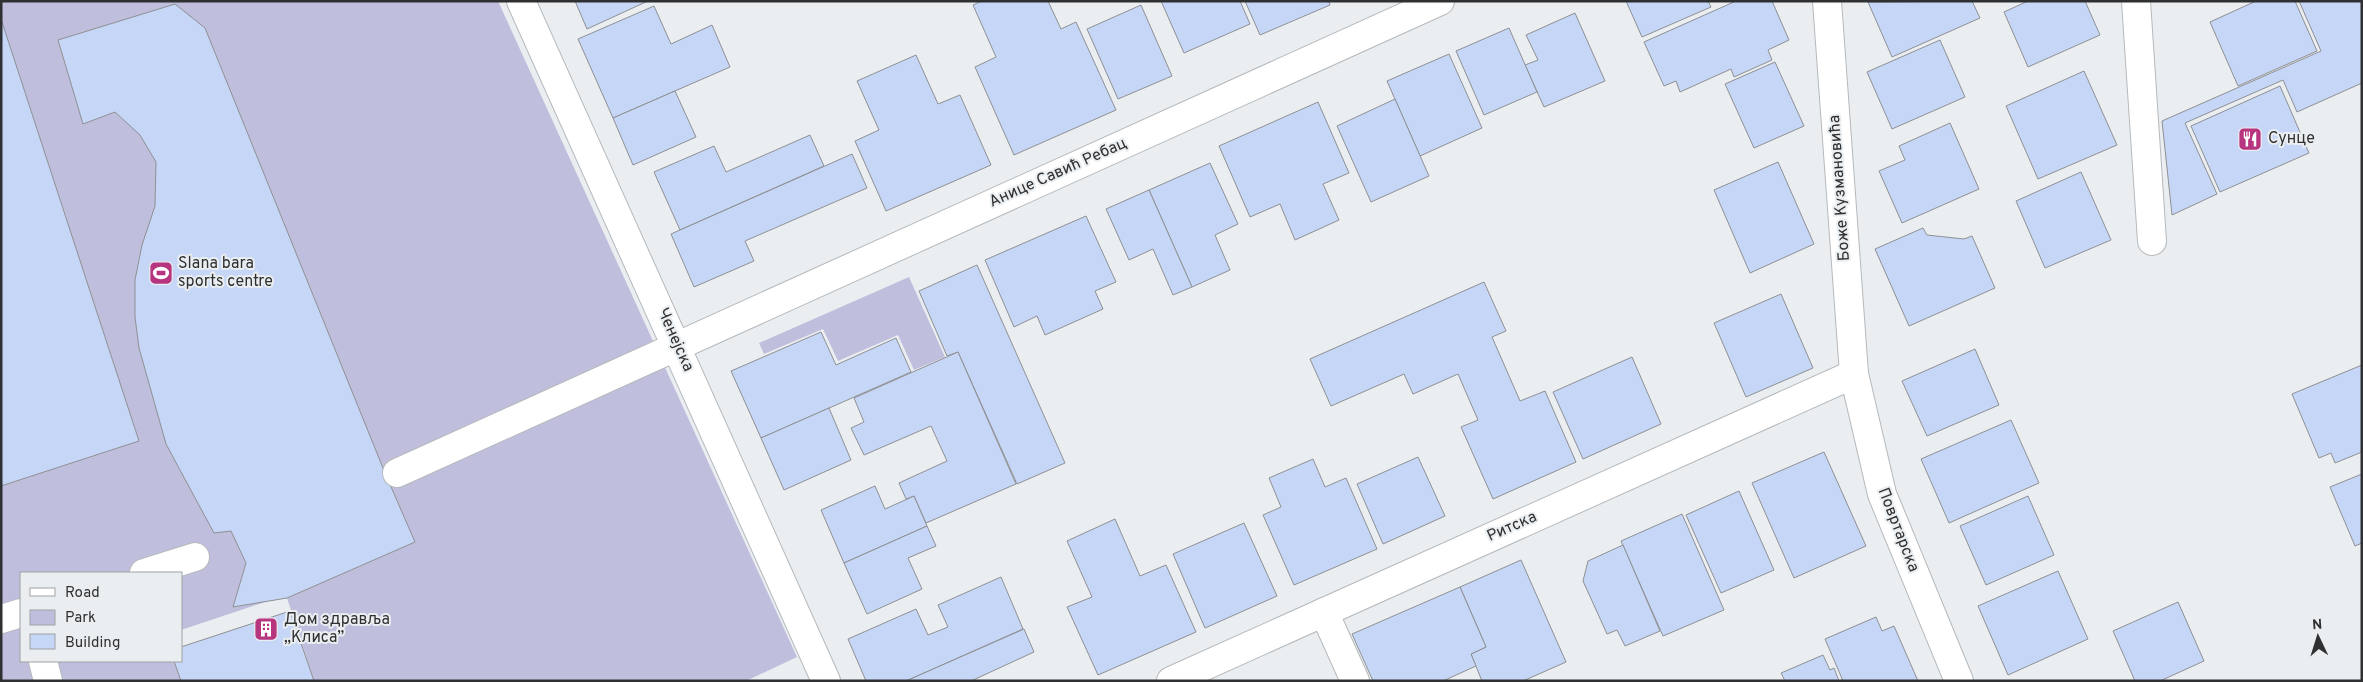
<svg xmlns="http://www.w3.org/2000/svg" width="2363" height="682" font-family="Overpass,sans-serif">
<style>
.green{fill:#bfbfdd}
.building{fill:#c6d6f7;stroke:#8e9093}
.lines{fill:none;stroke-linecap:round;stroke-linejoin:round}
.minor-casing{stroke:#b6b9bc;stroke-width:30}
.minor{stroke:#fff;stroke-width:28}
.labels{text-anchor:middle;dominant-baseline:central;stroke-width:4;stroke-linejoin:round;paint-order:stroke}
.poi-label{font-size:16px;fill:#2f3031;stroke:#eaeef1;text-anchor:start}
.street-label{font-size:16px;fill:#2f3031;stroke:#eaeef1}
</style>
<rect width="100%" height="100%" fill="#eaeef1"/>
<g class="green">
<path d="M 1,1 L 498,1 L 797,657 L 746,681 L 314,681 L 287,598 L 313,586 L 181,630 L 181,573 L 21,573 L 21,661 L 174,661 L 181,681 L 1,681 Z"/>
<path d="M 909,277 L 945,357 L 914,370 L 898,335 L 838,361 L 823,329 L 764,354 L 759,343 Z"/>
</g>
<g class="building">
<path d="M 575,1 L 648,1 L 587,29 Z"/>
<path d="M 982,1 L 1048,1 L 1061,29 L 1076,22 L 1116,110 L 1014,155 L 975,67 L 996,57 L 973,5 Z"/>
<path d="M 1161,1 L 1240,1 L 1250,24 L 1184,53 Z"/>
<path d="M 1245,1 L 1329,1 L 1330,5 L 1260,35 Z"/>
<path d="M 1626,1 L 1708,1 L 1711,7 L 1642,37 Z"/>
<path d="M 1736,1 L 1772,1 L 1789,40 L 1768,50 L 1772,60 L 1734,77 L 1731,69 L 1680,92 L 1676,81 L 1664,86 L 1644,42 Z"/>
<path d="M 1972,1 L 1980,18 L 1892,57 L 1868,2 Z"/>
<path d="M 2028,1 L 2085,1 L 2100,35 L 2028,67 L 2004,12 Z"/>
<path d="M 2256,1 L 2295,1 L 2317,51 L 2238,86 L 2210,22 Z"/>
<path d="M 2299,1 L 2362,1 L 2362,83 L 2297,112 L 2283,80 L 2185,123 L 2217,194 L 2172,215 L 2162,121 L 2321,51 Z"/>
<path d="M 175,4 L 205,28 L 385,473 L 415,542 L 287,598 L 233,607 L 246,563 L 231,531 L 214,533 L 166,444 L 139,348 L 135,317 L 135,280 L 142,245 L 155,206 L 156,162 L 140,135 L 115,112 L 83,124 L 58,40 Z"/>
<path d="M 1141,5 L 1172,76 L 1118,99 L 1087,29 Z"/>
<path d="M 654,6 L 671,44 L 712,25 L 730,67 L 613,118 L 578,39 Z"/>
<path d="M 1575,13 L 1605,81 L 1544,107 L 1525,65 L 1538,60 L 1526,35 Z"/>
<path d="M 2,22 L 139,441 L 1,486 L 1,22 Z"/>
<path d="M 1509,28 L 1537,92 L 1484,115 L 1456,51 Z"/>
<path d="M 1940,40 L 1965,97 L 1892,129 L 1867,72 Z"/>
<path d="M 1449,54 L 1482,128 L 1420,156 L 1387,81 Z"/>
<path d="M 916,55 L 938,104 L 960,95 L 991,165 L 886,211 L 855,141 L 879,130 L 857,81 Z"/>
<path d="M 1775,62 L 1804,126 L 1754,148 L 1725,84 Z"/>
<path d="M 2084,71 L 2117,145 L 2038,179 L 2006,106 Z"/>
<path d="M 2280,86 L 2309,153 L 2220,192 L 2191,126 Z"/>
<path d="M 675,91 L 696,137 L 633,165 L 613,118 Z"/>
<path d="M 1395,99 L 1429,176 L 1371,202 L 1337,126 Z"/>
<path d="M 1318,102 L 1349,173 L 1323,184 L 1339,220 L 1295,240 L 1280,204 L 1250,217 L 1219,146 Z"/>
<path d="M 1950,123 L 1979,189 L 1902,223 L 1879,171 L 1905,160 L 1899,146 Z"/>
<path d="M 810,135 L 824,166 L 680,230 L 654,172 L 714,146 L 726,172 Z"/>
<path d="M 852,154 L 867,188 L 745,241 L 754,261 L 694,287 L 671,234 Z"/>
<path d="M 1778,162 L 1814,244 L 1750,273 L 1714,190 Z"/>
<path d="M 1210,163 L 1238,224 L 1215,235 L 1230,270 L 1192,287 L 1149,190 Z"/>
<path d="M 2081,172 L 2111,240 L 2045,268 L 2016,201 Z"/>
<path d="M 1149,190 L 1192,287 L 1173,295 L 1153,249 L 1129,260 L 1106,209 Z"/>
<path d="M 1086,216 L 1116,282 L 1095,291 L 1103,309 L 1045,335 L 1037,316 L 1014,327 L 985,260 Z"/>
<path d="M 1923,228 L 1927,235 L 1964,239 L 1972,236 L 1995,288 L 1909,326 L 1875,249 Z"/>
<path d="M 977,265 L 1065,463 L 1017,484 L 958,352 L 947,356 L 919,291 Z"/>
<path d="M 1484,282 L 1506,331 L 1492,337 L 1520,401 L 1545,391 L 1576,462 L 1493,499 L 1461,427 L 1478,420 L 1458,374 L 1413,394 L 1404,374 L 1331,406 L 1310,359 Z"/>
<path d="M 1781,294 L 1813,368 L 1746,397 L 1714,323 Z"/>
<path d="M 821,332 L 836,365 L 896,338 L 911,372 L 761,438 L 731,371 Z"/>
<path d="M 1975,349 L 1999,405 L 1927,436 L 1902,381 Z"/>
<path d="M 958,352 L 1016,484 L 926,523 L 914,496 L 906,499 L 899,483 L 947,461 L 931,426 L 864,455 L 851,428 L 864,422 L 854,398 Z"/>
<path d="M 1632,357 L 1661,424 L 1583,459 L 1553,392 Z"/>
<path d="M 2362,365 L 2362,452 L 2335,463 L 2331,453 L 2319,458 L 2292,394 Z"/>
<path d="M 829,408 L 851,460 L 784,490 L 761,438 Z"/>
<path d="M 2011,420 L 2039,483 L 1949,523 L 1921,459 Z"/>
<path d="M 1824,452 L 1866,546 L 1794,578 L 1752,483 Z"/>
<path d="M 1418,457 L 1445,516 L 1383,544 L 1357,484 Z"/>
<path d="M 1313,459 L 1325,487 L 1346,478 L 1377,549 L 1294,585 L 1263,515 L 1281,507 L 1269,478 Z"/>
<path d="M 2362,474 L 2362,543 L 2355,546 L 2330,487 Z"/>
<path d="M 875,486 L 885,509 L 914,496 L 927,526 L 844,563 L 821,510 Z"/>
<path d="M 1739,491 L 1774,570 L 1721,593 L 1686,515 Z"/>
<path d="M 2028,496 L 2054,555 L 1986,585 L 1960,526 Z"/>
<path d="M 1682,514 L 1724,610 L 1663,636 L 1621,541 Z"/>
<path d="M 1115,519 L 1140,576 L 1166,565 L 1196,632 L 1098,675 L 1067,607 L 1092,597 L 1067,541 Z"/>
<path d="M 1244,523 L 1277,596 L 1205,628 L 1173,554 Z"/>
<path d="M 927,526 L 936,546 L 908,558 L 922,589 L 867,614 L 844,563 Z"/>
<path d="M 1623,545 L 1660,631 L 1625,646 L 1617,630 L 1607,634 L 1583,581 L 1588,561 Z"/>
<path d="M 1521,560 L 1566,662 L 1523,681 L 1482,681 L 1471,654 L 1486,647 L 1460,587 Z"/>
<path d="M 2058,571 L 2088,639 L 2008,675 L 1978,606 Z"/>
<path d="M 1001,577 L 1023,629 L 906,681 L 866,681 L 848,639 L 916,609 L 928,635 L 948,627 L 938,605 Z"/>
<path d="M 1460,587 L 1486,647 L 1471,654 L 1476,666 L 1443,681 L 1373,681 L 1352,634 Z"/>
<path d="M 2178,602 L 2204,661 L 2160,681 L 2135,681 L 2113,631 Z"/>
<path d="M 290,611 L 314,681 L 181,681 L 174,661 L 181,661 L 181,647 Z"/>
<path d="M 1876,617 L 1882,631 L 1894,626 L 1918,681 L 1843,681 L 1825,639 Z"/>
<path d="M 1024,629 L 1034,652 L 971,681 L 906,681 Z"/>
<path d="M 1823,655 L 1830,670 L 1834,668 L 1839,681 L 1785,681 L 1781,673 Z"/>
</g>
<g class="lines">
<g class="minor-casing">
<g id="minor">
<path d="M 521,1 L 826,681"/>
<path d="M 1827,1 L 1854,374 L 1882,494 L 1959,681"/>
<path d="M 2136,1 L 2152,241"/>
<path d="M 397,473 L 1440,1"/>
<path d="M 144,573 L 195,557"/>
<path d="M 1324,612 L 1355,681"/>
<path d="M 1,619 L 21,613"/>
<path d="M 43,661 L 48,681"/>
<path d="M 1171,681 L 1854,374"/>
</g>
</g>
<use href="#minor" class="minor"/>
</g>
<defs>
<g id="restaurant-square" transform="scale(1.25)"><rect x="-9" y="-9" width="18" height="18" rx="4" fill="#b7357e" stroke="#eaeef1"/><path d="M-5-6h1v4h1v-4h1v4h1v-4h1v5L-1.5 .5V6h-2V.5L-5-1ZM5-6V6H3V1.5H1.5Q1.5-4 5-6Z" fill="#fff"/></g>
<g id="stadium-square" transform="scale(1.25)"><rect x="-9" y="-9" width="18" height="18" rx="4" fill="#b7357e" stroke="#eaeef1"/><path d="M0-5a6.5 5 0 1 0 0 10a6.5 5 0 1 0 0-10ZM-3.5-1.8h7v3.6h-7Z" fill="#fff"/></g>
<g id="building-square" transform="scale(1.25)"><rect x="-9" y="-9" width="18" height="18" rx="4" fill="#b7357e" stroke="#eaeef1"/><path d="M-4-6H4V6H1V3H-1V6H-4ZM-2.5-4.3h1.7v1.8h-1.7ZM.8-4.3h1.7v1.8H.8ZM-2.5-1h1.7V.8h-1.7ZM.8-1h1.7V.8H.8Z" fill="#fff"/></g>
</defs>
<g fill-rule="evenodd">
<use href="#restaurant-square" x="2250" y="139"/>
<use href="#stadium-square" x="161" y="273"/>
<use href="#building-square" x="266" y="629"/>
</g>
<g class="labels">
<g class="poi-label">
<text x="2268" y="139">Сунце</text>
<text x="178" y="264">Slana bara<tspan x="178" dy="18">sports centre</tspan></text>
<text x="284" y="620">Дом здравља<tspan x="284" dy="18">„Клиса”</tspan></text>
</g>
<g class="street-label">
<text transform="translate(1058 173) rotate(-24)">Анице Савић Ребац</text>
<text transform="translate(1840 188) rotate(-94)">Боже Кузмановића</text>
<text transform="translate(675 340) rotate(66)">Ченејска</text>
<text transform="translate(1512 527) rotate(-24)">Ритска</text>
<text transform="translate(1898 530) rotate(69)">Повртарска</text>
</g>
</g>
<rect width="2363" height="682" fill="none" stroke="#2f3031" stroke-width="5"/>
<rect x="20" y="572" width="162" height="90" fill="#eaeef1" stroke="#9fa2a4"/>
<rect x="30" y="588" width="25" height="8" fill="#ffffff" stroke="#9fa2a4"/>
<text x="65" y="597" font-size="15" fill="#2f3031">Road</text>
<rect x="30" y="610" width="25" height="15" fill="#bfbfdd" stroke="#9fa2a4"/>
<text x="65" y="622" font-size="15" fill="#2f3031">Park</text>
<rect x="30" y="634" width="25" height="15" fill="#c6d6f7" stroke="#9fa2a4"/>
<text x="65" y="647" font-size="15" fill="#2f3031">Building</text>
<g transform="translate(2318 637) rotate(356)" stroke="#eaeef1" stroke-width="4" paint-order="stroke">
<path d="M0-4L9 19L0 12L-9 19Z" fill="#2f3031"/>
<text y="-8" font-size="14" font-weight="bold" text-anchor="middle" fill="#2f3031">N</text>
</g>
</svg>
